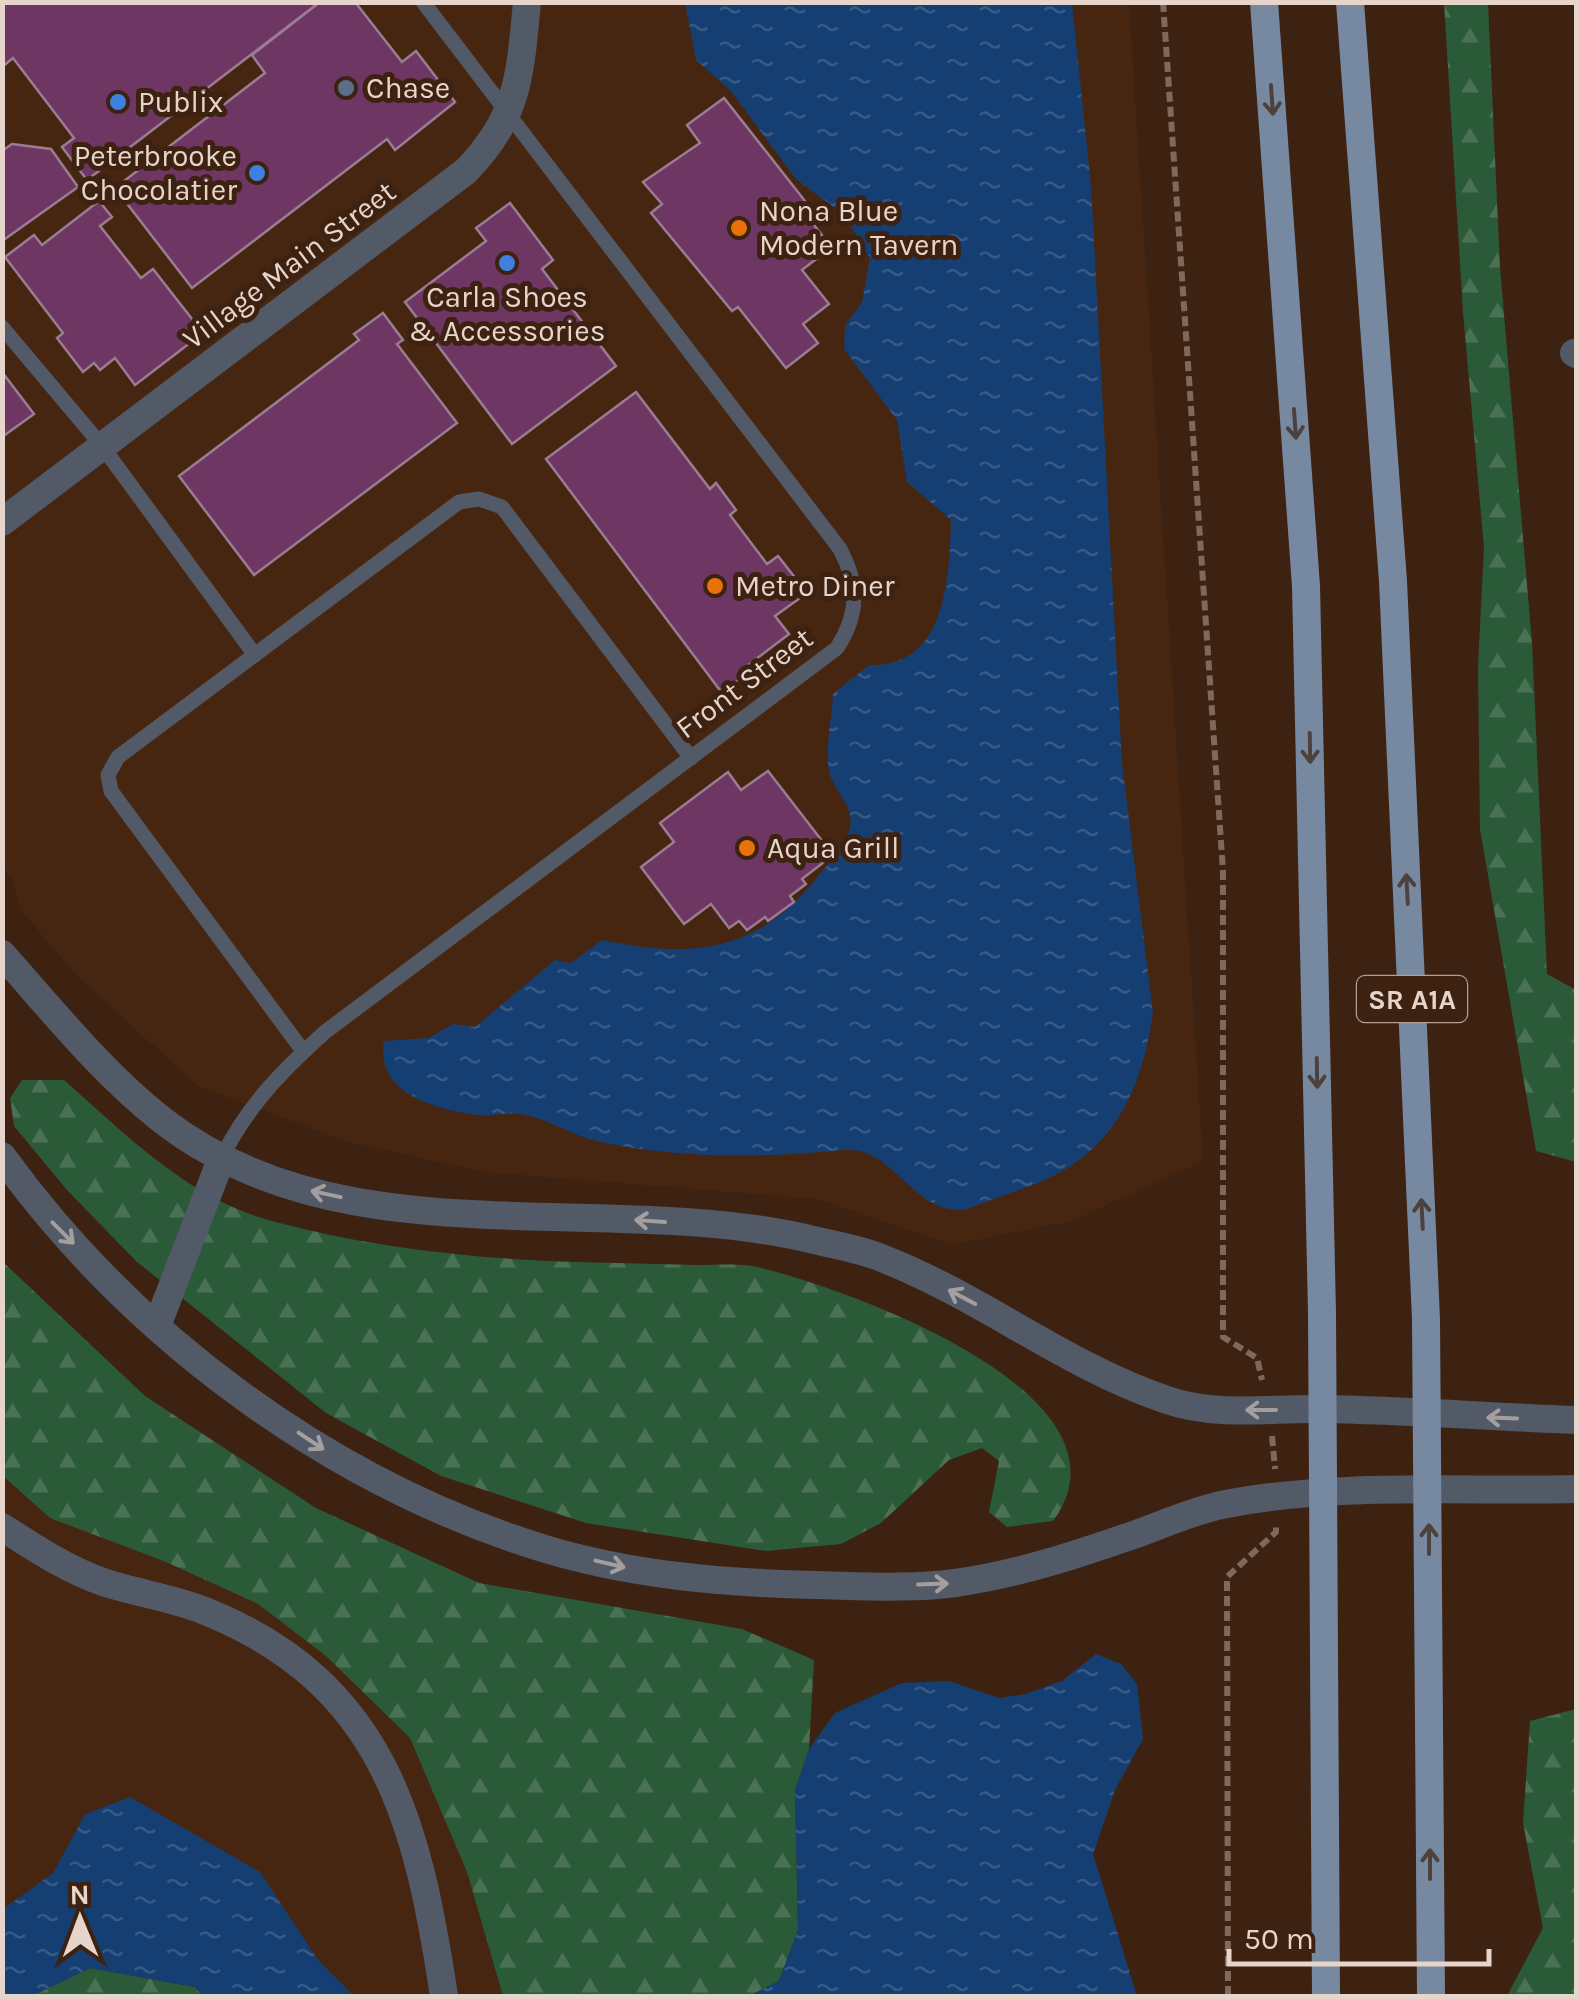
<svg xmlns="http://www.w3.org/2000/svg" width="1579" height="1999" font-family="Karla,sans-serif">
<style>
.built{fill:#462610}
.forest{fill:url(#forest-firs)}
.water{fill:url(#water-ripples)}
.building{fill:#6e3663;stroke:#9a7c93;stroke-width:2.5}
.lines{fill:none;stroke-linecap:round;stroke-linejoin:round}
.path{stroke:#80695b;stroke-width:6;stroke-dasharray:10 5;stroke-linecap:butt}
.service{stroke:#515a66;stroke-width:15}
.minor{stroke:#515a66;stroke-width:28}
.primary{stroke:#7789a1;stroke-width:28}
.oneway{stroke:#4e413c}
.oneway2{stroke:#a49e9e}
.service-dot{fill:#5c6f8a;stroke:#3d2211;stroke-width:4}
.shop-dot{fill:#3f7fe0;stroke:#3d2211;stroke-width:4}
.food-dot{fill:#e8710a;stroke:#3d2211;stroke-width:4}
.labels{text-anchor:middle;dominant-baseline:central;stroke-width:10;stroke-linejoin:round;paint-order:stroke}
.shield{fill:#3d2211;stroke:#b49f93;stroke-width:2.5}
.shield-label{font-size:28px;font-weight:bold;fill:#e7d5cb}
.poi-label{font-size:30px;fill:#e7d5cb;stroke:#3d2211;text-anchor:start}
.street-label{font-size:30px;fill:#e7d5cb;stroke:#3d2211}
</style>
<defs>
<pattern id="forest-firs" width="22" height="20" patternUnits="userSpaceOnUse" patternTransform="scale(2.5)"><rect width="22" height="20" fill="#2b5a39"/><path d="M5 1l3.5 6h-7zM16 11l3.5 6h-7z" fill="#4a7154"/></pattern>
<pattern id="water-ripples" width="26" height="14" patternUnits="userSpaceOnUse" patternTransform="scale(2.5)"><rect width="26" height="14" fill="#153e72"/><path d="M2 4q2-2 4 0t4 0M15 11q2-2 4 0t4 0" fill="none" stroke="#375985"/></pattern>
</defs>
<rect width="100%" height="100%" fill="#3d2211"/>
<g class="built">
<path d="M 3,3 L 1129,3 L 1203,1161 L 1072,1221 L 952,1245 L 818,1199 L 483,1172 L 345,1141 L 198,1086 L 76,975 L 20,909 L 15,884 L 3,868 Z"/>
<path d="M 2,1476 L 50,1518 L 166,1562 L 258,1604 L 326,1656 L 410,1738 L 467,1872 L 503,1996 L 354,1996 L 318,1960 L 260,1873 L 130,1797 L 85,1814 L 53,1873 L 3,1909 Z"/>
</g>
<g class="forest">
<path d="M 1444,3 L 1488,3 L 1500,268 L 1532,643 L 1547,974 L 1576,990 L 1576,1162 L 1536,1151 L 1480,829 L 1478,666 L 1484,548 L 1463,312 Z"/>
<path d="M 22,1080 L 64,1080 C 125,1134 187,1197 268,1220 C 366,1247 474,1259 576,1262 C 616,1263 656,1264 697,1265 C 716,1265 739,1263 757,1267 C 843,1287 1146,1394 1053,1521 L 1007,1527 L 989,1512 L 999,1461 L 982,1448 L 949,1460 L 881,1523 L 841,1544 L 766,1551 L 586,1523 L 441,1476 L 326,1413 L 136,1261 L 67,1190 L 14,1126 L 10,1098 Z"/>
<path d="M 2,1261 L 145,1396 L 316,1508 L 479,1583 L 742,1629 L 814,1660 L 809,1749 L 795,1790 L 798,1930 L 779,1981 L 749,1996 L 503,1996 L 467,1872 L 410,1738 L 326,1656 L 258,1604 L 166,1562 L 50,1518 L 3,1476 Z"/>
<path d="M 1576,1709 L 1576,1996 L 1507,1996 L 1543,1928 L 1523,1823 L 1530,1721 Z"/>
<path d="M 90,1968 L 195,1987 L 203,1996 L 32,1996 Z"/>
</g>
<g class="water">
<path d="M 685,3 L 1072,3 L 1091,186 L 1122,763 L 1153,1013 C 1144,1074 1124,1132 1069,1167 C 1040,1186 1000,1195 967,1209 C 914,1218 895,1145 843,1150 C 763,1158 681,1159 601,1142 C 574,1137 549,1119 522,1114 C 508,1111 492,1117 477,1115 C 435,1109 375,1094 384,1041 L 429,1038 L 453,1024 L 475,1027 L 555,960 L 571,963 L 602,940 C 691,959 756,953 816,879 C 827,865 845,847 850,828 C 855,805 833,791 829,771 C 825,748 832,717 833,694 L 869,665 C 947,668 949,577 951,520 L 907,482 L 897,420 L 844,349 L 845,326 L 862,302 L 870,258 L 844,215 L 796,179 L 730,90 L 696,60 Z"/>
<path d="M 1096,1654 L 1121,1664 L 1137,1684 L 1143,1739 L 1115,1790 L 1093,1854 L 1137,1996 L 749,1996 L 779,1981 L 798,1930 L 795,1790 L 809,1749 L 835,1713 L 902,1683 L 949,1681 L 999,1698 L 1025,1694 L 1062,1681 Z"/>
<path d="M 130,1797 L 260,1872 L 318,1960 L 354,1996 L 203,1996 L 195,1987 L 90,1968 L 32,1996 L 3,1996 L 3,1909 L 53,1873 L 85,1814 Z"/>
</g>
<g class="building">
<path d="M 2,2 L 320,2 L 87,180 L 62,147 L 74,138 L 13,58 L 2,67 Z"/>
<path d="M 320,2 L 355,2 L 402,62 L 416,51 L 455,102 L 395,150 L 387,139 L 192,288 L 115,188 L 265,73 L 252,55 Z"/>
<path d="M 724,98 L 816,215 L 810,220 L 822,235 L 814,241 L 824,253 L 802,270 L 829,304 L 803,324 L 818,343 L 786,368 L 738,307 L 732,311 L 651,213 L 662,204 L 643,182 L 700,143 L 687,125 Z"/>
<path d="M 12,144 L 51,149 L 78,187 L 2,241 L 2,151 Z"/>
<path d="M 99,201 L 112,217 L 100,226 L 141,278 L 153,269 L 203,333 L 135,385 L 115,358 L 100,370 L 94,363 L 83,372 L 57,338 L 63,333 L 5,257 L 34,235 L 42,245 Z"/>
<path d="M 510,203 L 553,260 L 542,269 L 616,366 L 512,444 L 405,302 L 486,241 L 476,228 Z"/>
<path d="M 383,313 L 403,340 L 397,344 L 457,423 L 254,575 L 179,476 L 359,340 L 354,334 Z"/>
<path d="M 2,372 L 34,414 L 2,437 Z"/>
<path d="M 636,392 L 710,489 L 716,483 L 736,510 L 730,515 L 767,564 L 778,556 L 807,593 L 775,616 L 789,634 L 739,672 L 742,677 L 722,693 L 546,459 Z"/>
<path d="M 768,771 L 833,855 L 802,879 L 806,884 L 790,896 L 794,902 L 768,921 L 765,917 L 747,930 L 739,921 L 729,928 L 711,904 L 684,924 L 641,867 L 674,842 L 660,823 L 728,772 L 741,790 Z"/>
</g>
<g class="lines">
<g class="path">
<path d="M 1163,2 L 1223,871 L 1223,1337 L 1257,1358 L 1262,1380"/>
<path d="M 1272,1436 L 1275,1469"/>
<path d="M 1228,1996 L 1227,1577 L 1276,1532 L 1276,1526"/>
</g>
<g class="service">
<path d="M 2,327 L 102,446 L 255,655"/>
<path d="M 303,1051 L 111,791 L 108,775 L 118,757 L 459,502 L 479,499 L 502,507 L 691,758"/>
<path d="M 222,1157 C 248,1105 282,1071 325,1032 L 837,648 C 859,614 859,585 840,549 L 423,2"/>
</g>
<g class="minor">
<path d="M 1574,353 L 1576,354"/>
<path d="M 2,522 L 466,171 C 519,117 520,75 527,2"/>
<path d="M 2,954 C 53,1011 102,1073 162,1120 C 347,1264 606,1188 818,1241 C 840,1246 863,1250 884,1259 C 983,1298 1066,1366 1167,1400 C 1216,1417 1269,1408 1320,1409 C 1405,1410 1491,1417 1576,1420"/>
<path d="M 2,1156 C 132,1336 329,1482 542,1548 C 630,1575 724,1583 816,1585 C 862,1586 910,1589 955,1583 C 1020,1574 1078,1554 1139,1533 C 1166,1523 1194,1511 1221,1505 C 1336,1482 1459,1492 1576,1489"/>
<path d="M 157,1326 L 222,1157"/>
<path d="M 2,1527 C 35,1548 66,1569 103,1582 C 136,1593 173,1598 205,1611 C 385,1683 418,1824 444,1996"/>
</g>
<g class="primary">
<path d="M 1264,2 L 1306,586 L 1322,1313 L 1326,1996"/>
<path d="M 1350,2 L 1393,581 L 1426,1319 L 1431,1996"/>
</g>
</g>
<defs><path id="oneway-shaft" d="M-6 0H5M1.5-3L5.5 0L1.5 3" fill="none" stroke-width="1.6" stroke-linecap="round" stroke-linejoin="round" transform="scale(2.5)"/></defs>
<g class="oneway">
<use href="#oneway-shaft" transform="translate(1272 100) rotate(86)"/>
<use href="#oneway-shaft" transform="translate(1295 424) rotate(86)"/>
<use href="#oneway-shaft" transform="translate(1310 748) rotate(89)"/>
<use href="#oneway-shaft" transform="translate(1407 889) rotate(-93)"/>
<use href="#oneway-shaft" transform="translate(1317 1073) rotate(89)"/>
<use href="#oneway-shaft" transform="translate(1422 1214) rotate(-93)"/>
<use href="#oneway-shaft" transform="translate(1429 1539) rotate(-90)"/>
<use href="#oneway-shaft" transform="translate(1430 1864) rotate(-90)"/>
</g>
<g class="oneway2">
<use href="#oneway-shaft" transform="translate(326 1194) rotate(-168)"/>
<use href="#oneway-shaft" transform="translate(650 1221) rotate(-176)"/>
<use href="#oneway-shaft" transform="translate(63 1233) rotate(45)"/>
<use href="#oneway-shaft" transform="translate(962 1297) rotate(-152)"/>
<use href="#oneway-shaft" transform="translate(1261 1410) rotate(180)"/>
<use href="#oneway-shaft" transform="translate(1502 1418) rotate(-178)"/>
<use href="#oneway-shaft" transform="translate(311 1441) rotate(34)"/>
<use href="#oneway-shaft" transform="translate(610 1564) rotate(13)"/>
<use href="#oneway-shaft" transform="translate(933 1584) rotate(-2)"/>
</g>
<circle class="service-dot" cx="346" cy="88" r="10"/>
<g class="shop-dot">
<circle cx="118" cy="102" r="10"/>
<circle cx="257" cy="173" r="10"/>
<circle cx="507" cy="263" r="10"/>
</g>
<g class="food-dot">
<circle cx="739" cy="228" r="10"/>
<circle cx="715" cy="586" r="10"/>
<circle cx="747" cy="848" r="10"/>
</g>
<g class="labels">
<rect class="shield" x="1357" y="976" width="110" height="46" rx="8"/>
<g class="shield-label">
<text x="1412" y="999">SR A1A</text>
</g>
<g class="poi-label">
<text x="366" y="88">Chase</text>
<text x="138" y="102">Publix</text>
<text x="237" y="156" text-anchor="end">Peterbrooke<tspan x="237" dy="34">Chocolatier</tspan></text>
<text x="759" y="211">Nona Blue<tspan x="759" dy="34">Modern Tavern</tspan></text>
<text x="507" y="297" text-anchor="middle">Carla Shoes<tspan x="507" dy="34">&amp; Accessories</tspan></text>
<text x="735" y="586">Metro Diner</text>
<text x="767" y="848">Aqua Grill</text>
</g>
<g class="street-label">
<text transform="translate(289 265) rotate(-37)">Village Main Street</text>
<text transform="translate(744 683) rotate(-37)">Front Street</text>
</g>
</g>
<rect width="1579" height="1999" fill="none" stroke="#e7d5cb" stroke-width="10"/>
<g transform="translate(80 1919) rotate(359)" stroke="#3d2211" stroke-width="8" paint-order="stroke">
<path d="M0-8L18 38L0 25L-18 38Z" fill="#e7d5cb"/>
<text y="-15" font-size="28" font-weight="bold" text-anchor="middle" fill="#e7d5cb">N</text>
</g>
<path d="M1229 1949v15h260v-15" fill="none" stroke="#e7d5cb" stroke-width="5"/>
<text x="1244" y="1949" font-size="30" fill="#e7d5cb" stroke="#3d2211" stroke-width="8" paint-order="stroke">50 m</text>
</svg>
